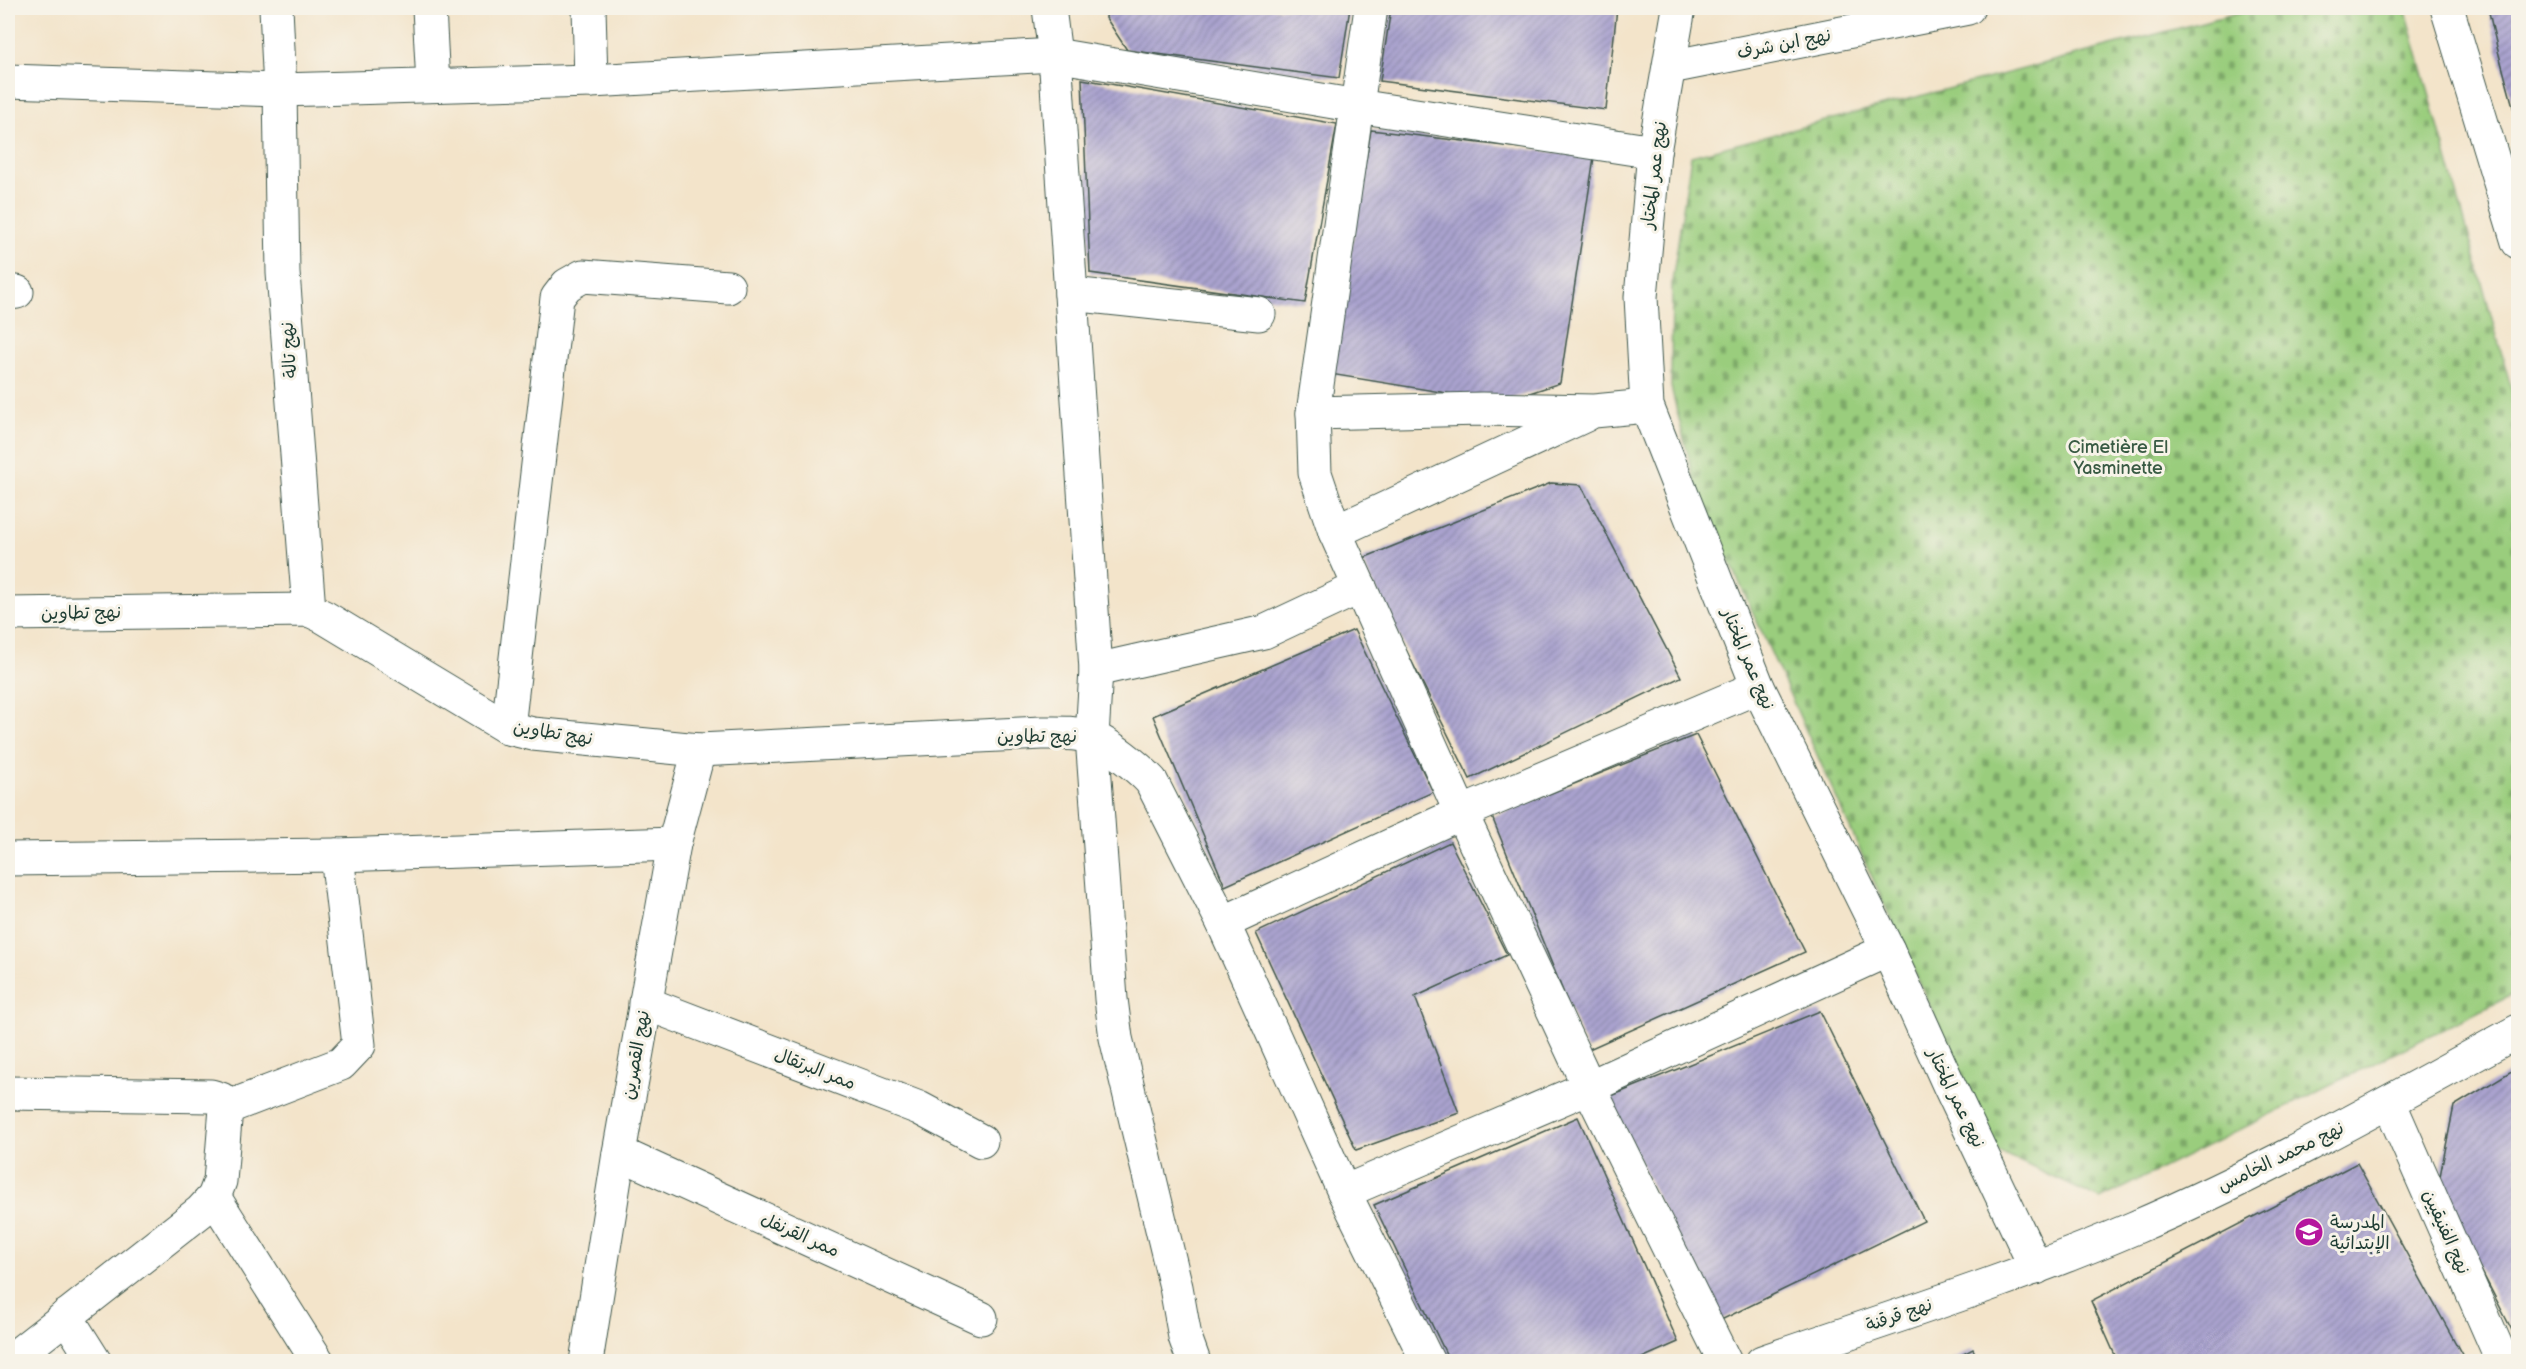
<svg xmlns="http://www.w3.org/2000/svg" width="2526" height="1369" font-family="'Balsamiq Sans','Playpen Sans Arabic',sans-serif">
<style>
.cemetery{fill:url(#cemetery-stones);stroke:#5c8558;stroke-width:1.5}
.building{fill:url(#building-hatch)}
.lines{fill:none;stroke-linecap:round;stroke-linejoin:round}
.minor-casing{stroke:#3f564a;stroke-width:35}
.minor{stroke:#fff;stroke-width:33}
.labels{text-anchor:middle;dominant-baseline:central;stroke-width:6;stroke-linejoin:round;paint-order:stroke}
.street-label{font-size:18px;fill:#1f3d34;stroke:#f7f3e8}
.park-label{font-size:18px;fill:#385a43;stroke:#f7f3e8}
.poi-label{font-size:18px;fill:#1f3d34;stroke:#f7f3e8;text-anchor:start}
</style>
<defs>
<pattern id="cemetery-stones" width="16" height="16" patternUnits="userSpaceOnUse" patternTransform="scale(1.5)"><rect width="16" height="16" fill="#9acd7d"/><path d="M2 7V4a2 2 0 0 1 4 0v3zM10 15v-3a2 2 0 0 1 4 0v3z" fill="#7da867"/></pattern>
<pattern id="building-hatch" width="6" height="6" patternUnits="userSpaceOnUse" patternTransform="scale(1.5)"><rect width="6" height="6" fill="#aaa3cf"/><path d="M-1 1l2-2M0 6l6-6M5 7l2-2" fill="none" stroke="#8a86a9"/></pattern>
</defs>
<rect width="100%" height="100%" fill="#f7f3e8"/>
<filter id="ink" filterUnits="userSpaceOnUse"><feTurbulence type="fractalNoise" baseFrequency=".0167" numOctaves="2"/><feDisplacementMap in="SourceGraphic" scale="12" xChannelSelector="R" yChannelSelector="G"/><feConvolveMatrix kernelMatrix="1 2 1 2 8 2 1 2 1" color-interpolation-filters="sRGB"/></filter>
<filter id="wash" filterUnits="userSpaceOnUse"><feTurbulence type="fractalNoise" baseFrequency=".008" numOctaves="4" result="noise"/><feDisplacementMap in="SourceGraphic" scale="24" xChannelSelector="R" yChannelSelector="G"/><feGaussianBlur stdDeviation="1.35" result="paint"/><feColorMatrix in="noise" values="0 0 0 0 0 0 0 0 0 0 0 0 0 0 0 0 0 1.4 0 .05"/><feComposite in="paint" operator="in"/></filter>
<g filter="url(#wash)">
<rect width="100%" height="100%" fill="#f3e4ca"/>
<path class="cemetery" d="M 2256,8 L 2405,8 L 2518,412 L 2518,992 L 2100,1199 L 1995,1150 L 1695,484 L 1671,387 L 1672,282 L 1691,156 Z"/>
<g id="blocks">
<g class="building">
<path d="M 1107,8 L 1350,8 L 1339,78 L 1127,50 L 1106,18 Z"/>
<path d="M 1391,8 L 1617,8 L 1606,110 L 1380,81 Z"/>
<path d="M 2488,8 L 2518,8 L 2518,125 L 2497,47 Z"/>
<path d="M 1082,79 L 1337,124 L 1305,303 L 1090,273 Z"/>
<path d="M 1371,130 L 1594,157 L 1560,383 L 1502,402 L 1330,374 Z"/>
<path d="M 1551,483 L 1581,485 L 1681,677 L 1470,779 L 1361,559 Z"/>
<path d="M 1354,630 L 1433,792 L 1225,886 L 1153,716 Z"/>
<path d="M 1696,735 L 1805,952 L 1587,1050 L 1492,817 Z"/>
<path d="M 1450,842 L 1507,955 L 1415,997 L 1459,1113 L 1356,1150 L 1256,933 Z"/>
<path d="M 1820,1011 L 1924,1221 L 1717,1322 L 1609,1097 Z"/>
<path d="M 2518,1067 L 2518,1342 L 2438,1186 L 2454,1106 Z"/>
<path d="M 1578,1117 L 1678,1342 L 1633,1362 L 1450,1362 L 1374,1205 Z"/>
<path d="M 2357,1163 L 2466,1362 L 2118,1362 L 2091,1301 Z"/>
<path d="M 1973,1349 L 1979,1362 L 1948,1362 Z"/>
</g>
</g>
</g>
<g filter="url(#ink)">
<use href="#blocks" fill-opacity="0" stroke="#3f564a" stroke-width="1.5"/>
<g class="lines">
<g class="minor-casing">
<g id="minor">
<path d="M 276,8 L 280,90 L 283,273 L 309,610"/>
<path d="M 429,8 L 433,85"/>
<path d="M 589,8 L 591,81"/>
<path d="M 1049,8 L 1055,55 L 1096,670 L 1092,737 L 1111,999 L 1116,1038 L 1176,1287 L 1185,1337 L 1194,1362"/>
<path d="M 1371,8 L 1313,413 L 1315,473 L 1335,532 L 1461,813 L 1589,1087 L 1725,1362"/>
<path d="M 1679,8 L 1654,152 L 1641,297 L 1647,406 L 1758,687 L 1888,950 L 1949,1085 L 2036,1268"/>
<path d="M 2447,8 L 2518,242"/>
<path d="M 1670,67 L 1968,8"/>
<path d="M 8,81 L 280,90 L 591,81 L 1055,55 L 1357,106 L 1654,152"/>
<path d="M 8,293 L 17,292"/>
<path d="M 1071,294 L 1259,314"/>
<path d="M 1313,413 L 1482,409 L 1594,411 L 1647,406"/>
<path d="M 1335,532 L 1586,415"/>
<path d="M 8,614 L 309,610 L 324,617 L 508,728 L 533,734 L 699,750 L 1042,733 C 1058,733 1074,732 1090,737 C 1106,741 1140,769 1151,781 L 1223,923 L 1344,1192 L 1428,1362"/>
<path d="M 1096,670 L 1264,632 L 1360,587"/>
<path d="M 508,728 L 557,298 L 567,285 L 583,276 L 728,287"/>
<path d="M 8,859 L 337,855 L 674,844"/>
<path d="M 1223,923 L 1461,813 L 1758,687"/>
<path d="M 645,1003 L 919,1108 L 981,1141"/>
<path d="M 8,1093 L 211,1096 L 221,1099 L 226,1108 L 220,1181 L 214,1197 L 201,1211 L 8,1362"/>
<path d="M 2389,1102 L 2503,1362"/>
<path d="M 226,1108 L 341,1064 L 359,1045 L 337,855"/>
<path d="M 619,1153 L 981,1318"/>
<path d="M 1344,1192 L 1589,1087 L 1888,950"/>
<path d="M 214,1197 L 318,1362"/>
<path d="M 66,1316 L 95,1362"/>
<path d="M 586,1362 L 619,1153 L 674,844 L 699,750"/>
<path d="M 1762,1362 C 1887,1319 2013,1280 2134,1228 C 2267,1171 2392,1100 2518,1031"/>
</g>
</g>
<use href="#minor" class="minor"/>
</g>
</g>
<defs>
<g id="school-disc" transform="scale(1.5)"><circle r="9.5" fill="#b5179e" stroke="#f7f3e8"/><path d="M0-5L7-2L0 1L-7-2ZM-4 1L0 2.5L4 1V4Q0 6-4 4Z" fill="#fff"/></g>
</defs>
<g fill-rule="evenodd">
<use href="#school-disc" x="2309" y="1232"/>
</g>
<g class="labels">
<g class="street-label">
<text transform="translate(1784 44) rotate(-11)">نهج ابن شرف</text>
<text transform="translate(1654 175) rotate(-83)">نهج عمر المختار</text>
<text transform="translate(289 350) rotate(-94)">نهج تالة</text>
<text transform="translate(81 613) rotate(-1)">نهج تطاوين</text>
<text transform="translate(1748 659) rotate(67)">نهج عمر المختار</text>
<text transform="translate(553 733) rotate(9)">نهج تطاوين</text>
<text x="1037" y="736">نهج تطاوين</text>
<text transform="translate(636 1055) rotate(-80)">نهج القصرين</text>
<text transform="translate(815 1069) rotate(21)">ممر البرتقال</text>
<text transform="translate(1956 1098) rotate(64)">نهج عمر المختار</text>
<text transform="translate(2281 1157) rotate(-26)">نهج محمد الخامس</text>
<text transform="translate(2446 1232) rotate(66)">نهج الفنيقيين</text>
<text transform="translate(800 1235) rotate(24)">ممر القرنفل</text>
<text transform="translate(1899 1315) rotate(-19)">نهج قرقنة</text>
</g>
<g class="park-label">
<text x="2118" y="447">Cimetière El<tspan x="2118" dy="21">Yasminette</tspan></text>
</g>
<g class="poi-label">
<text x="2330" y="1222">المدرسة<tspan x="2330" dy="21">الإبتدائية</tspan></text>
</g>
</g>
<rect width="2526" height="1369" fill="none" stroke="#f7f3e8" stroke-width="30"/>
</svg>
